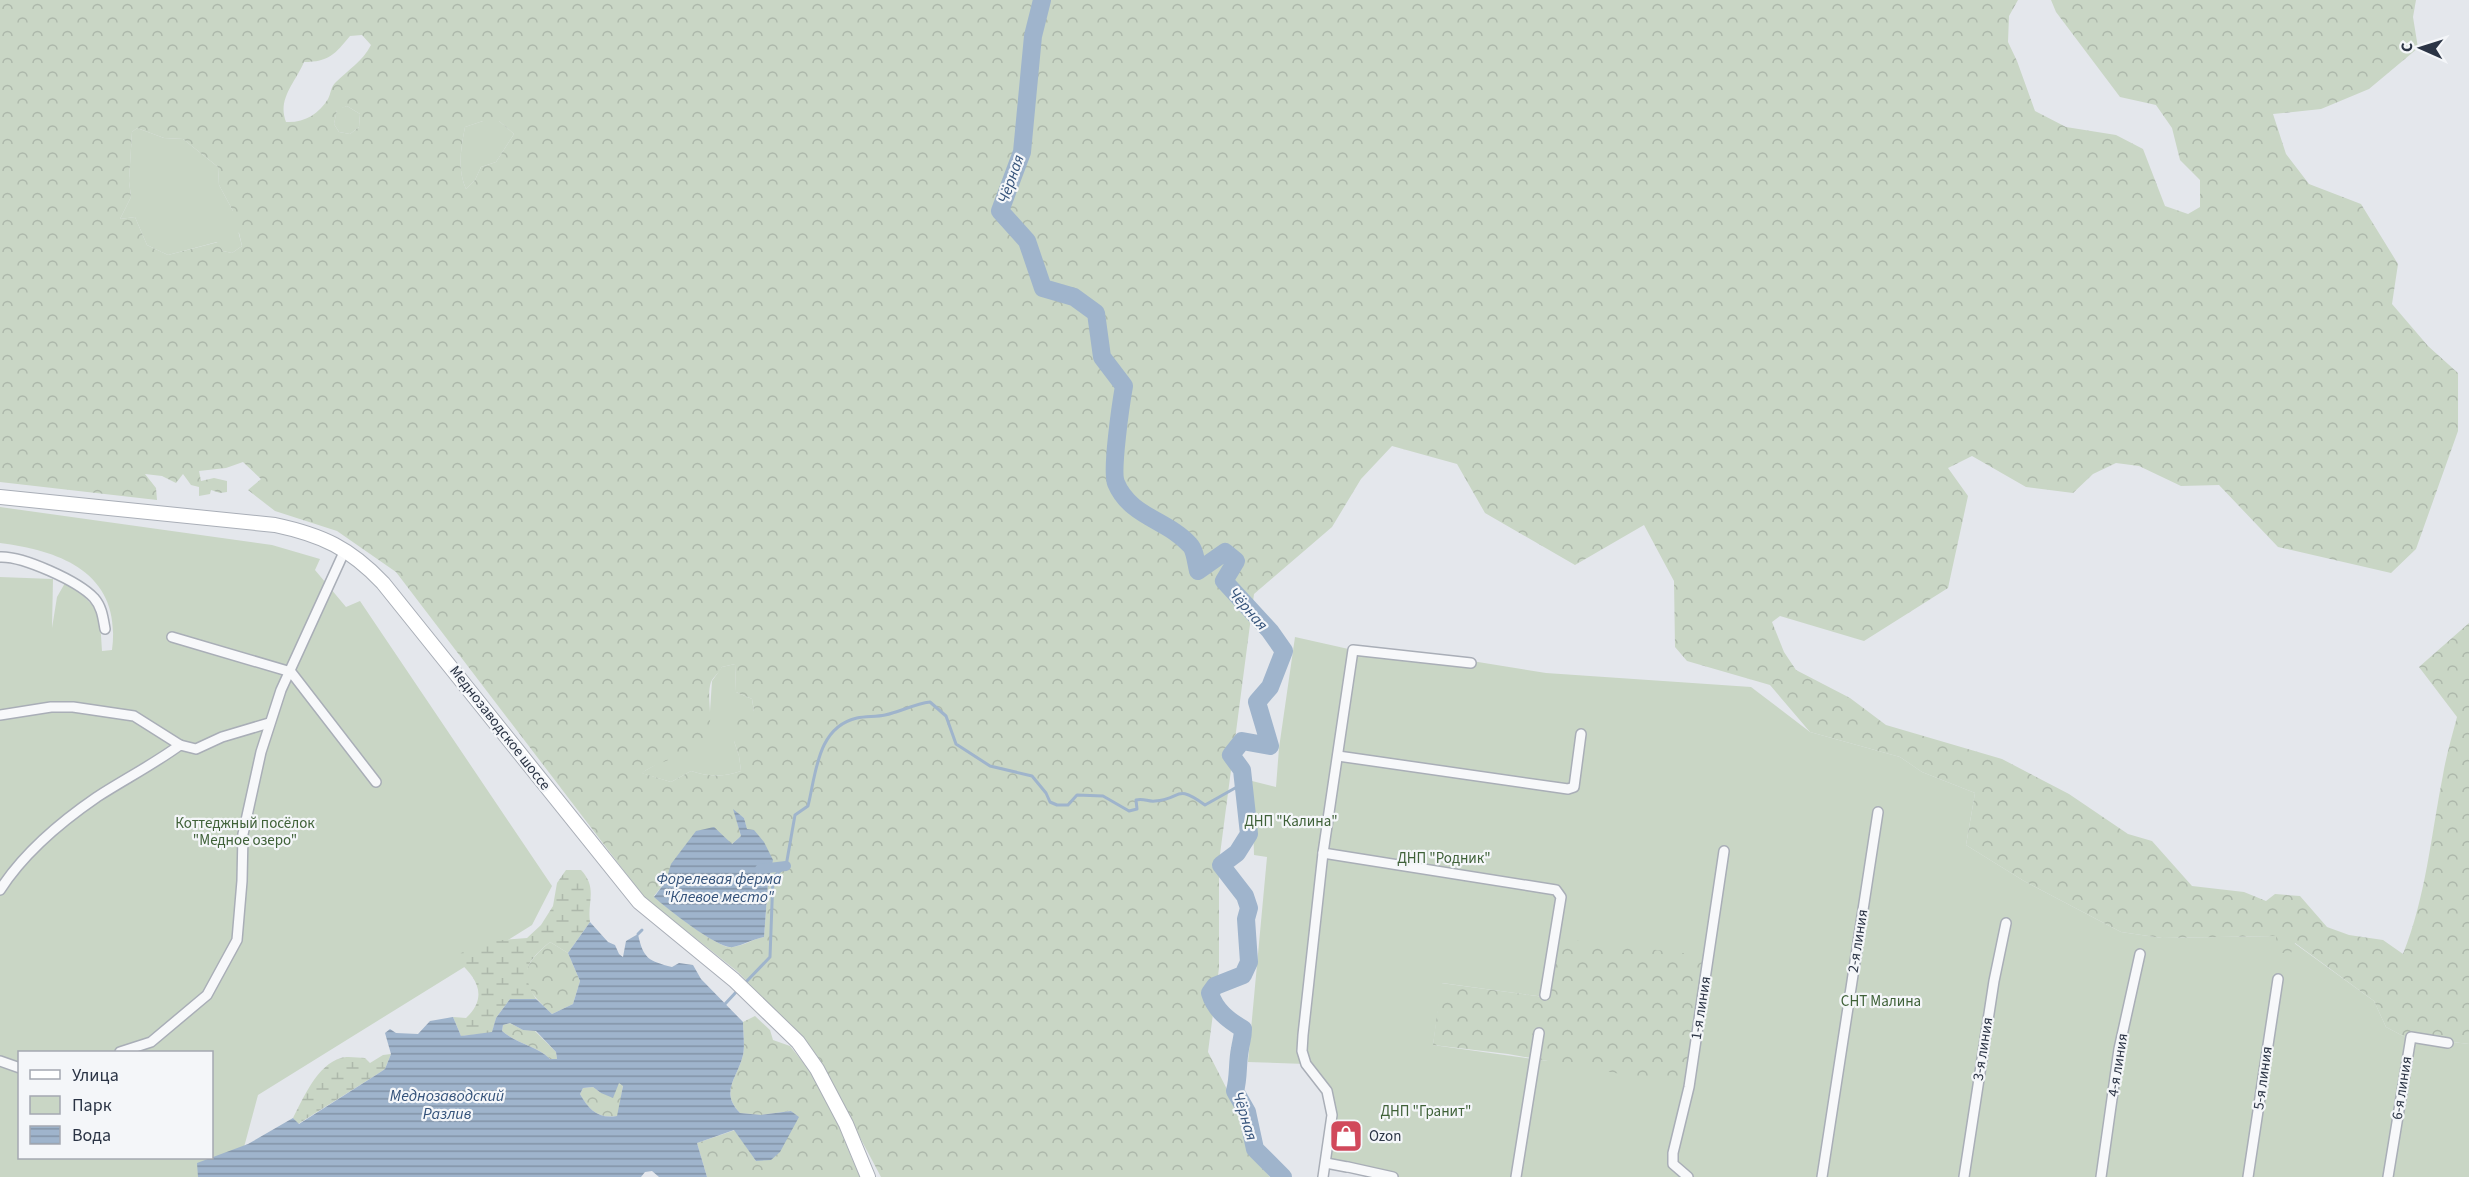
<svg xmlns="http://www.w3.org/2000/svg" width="2469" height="1177" font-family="'Source Sans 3',sans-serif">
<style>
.green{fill:#c9d6c5;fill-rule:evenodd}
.forest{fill:url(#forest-crowns);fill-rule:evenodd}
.wetland{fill:url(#wetland-marsh)}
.water{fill:url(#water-rules);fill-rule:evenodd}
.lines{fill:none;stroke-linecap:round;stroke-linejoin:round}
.stream{stroke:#9fb4cc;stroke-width:3}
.canal{stroke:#9fb4cc;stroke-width:10}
.river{stroke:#9fb4cc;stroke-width:18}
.minor-casing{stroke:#a9aeb7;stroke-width:12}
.secondary-casing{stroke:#a9aeb7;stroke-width:16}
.minor{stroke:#f7f8fa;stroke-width:9}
.secondary{stroke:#fff;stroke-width:14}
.labels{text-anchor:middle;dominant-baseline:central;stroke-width:4.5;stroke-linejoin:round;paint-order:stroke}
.street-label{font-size:15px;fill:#2b3445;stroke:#f4f6f9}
.park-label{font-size:15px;fill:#3f6138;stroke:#f4f6f9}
.poi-label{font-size:15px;fill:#2b3445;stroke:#f4f6f9;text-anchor:start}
.water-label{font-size:16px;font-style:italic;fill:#34527a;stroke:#f4f6f9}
</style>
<defs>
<pattern id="forest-crowns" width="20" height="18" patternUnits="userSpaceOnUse" patternTransform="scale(1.5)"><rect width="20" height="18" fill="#c9d6c5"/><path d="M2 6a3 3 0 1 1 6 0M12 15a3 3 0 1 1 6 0" fill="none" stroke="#adb8ab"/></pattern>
<pattern id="wetland-marsh" width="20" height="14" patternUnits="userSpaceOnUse" patternTransform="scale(1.5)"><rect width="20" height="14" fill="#c9d6c5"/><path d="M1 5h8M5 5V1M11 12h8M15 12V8" fill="none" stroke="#adb8ab"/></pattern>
<pattern id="water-rules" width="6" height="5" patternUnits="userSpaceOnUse" patternTransform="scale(1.5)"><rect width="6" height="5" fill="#9fb4cc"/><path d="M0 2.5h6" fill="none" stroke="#8293a7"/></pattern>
</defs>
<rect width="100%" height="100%" fill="#e4e7ec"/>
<g class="green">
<path d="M 347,106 L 360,114 L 359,127 L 350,134 L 339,132 L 334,124 L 337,109 Z"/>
<path d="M 483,121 L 499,121 L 514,134 L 496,162 L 481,167 L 475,180 L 466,189 C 457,169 461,148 465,127 Z"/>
<path d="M 137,128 L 164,138 L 183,139 L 218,167 L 219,185 L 233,211 L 242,246 L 232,253 L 223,251 L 217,242 L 168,255 L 147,245 L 135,217 L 120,219 L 131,197 L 129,181 L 132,132 Z"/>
<path d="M 0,507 L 272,545 L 320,559 L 315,570 L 346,607 L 360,601 L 552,886 L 532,925 L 258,1095 L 236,1177 L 0,1177 L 0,577 L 53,579 L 52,628 L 57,597 L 65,583 C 99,606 100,610 102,651 L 112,650 C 122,574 63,551 0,543 ZM 20,1052 L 212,1052 L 212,1158 L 20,1158 Z"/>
<path d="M 1295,637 L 1353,650 L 1478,662 L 1546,673 L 1751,687 L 1810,732 L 1900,757 L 1922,772 L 1975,793 L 1966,845 L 2024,881 L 2121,932 L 2162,938 L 2276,936 L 2294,943 L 2374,1001 L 2386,1027 L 2403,1036 L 2469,1044 L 2469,1177 L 1393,1177 L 1326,1163 L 1332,1115 L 1327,1091 L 1306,1064 L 1248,1062 L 1267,857 L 1254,855 L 1252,781 L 1276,787 L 1279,748 ZM 1442,983 L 1545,997 L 1548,1061 L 1433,1045 Z"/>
<path d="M 735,664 L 736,692 L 752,699 L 754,712 L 747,716 L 734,741 L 739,756 L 741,771 C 723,777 710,777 691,771 L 671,782 L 641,773 L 664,760 L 670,759 L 709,726 L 712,681 L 722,667 Z"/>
</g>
<g class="forest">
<path d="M 0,0 L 2018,0 L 2009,16 L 2008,42 L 2017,61 L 2035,111 L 2066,127 L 2116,135 L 2143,149 L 2165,206 L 2188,214 L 2200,207 L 2200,180 L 2180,160 L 2172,128 L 2156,105 L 2120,97 L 2056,12 L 2051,0 L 2416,0 L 2413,17 L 2418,48 L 2369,89 L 2321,109 L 2273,114 L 2286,154 L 2309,184 L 2361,204 L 2398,264 L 2392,304 L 2428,346 L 2458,373 L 2458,431 L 2416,549 L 2391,573 L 2278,547 L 2219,485 L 2181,486 L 2139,466 L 2116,463 L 2093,474 L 2073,493 L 2026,487 L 1972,456 L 1948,468 L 1968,496 L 1948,588 L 1864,641 L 1780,616 L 1772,622 L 1784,652 L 1796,670 L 1850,698 L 1886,725 L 2002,759 L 2069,794 L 2128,834 L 2152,841 L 2192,886 L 2244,892 L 2266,901 L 2275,894 L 2300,896 L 2327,927 L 2349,935 L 2383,940 L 2403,954 C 2426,897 2431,835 2443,775 C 2446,756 2452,736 2457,717 L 2419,667 L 2469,623 L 2469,1044 L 2403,1036 L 2386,1027 L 2374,1001 L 2295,943 L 2291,953 L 2277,953 L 2276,936 L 2162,938 L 2121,932 L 2024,881 L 1966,845 L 1975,793 L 1922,772 L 1900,757 L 1810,732 L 1770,685 L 1687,661 L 1675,647 L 1674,581 L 1644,525 L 1575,565 L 1485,513 L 1457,464 L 1392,446 L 1361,479 L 1332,527 L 1254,594 L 1219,862 L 1219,968 L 1208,1052 L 1237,1109 L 1249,1153 L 1270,1177 L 881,1177 L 815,1053 L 738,972 L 644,897 L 396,572 L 337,531 L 275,511 L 248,490 L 261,479 L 243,462 L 226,468 L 199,471 L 201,481 L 214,478 L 227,481 L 227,492 L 220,493 L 211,490 L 210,494 L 199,496 L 199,487 L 191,485 L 183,474 L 176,483 L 162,476 L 145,474 L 156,488 L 157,500 L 0,482 ZM 362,35 L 371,45 C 362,62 349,69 336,82 C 331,86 331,93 328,99 C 319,114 304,123 286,122 C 277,99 295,83 304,62 C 329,62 335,54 350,36 ZM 347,106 L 360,114 L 359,127 L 350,134 L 339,132 L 334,124 L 337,110 ZM 483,121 L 499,121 L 514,134 L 496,162 L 481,167 L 475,180 L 466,189 C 457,169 461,148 465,127 ZM 137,128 L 164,138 L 183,139 L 218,167 L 219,185 L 233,211 L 228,228 L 239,233 L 242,246 L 232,253 L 223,251 L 218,242 L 168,255 L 147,245 L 135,217 L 120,219 L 131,197 L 129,181 L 132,132 ZM 735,664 L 736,692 L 752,699 L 754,711 L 734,720 L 734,741 L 739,756 L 741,771 C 723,777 710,777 691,771 L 671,782 L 642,773 C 660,760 689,756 703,741 C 717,726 705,699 711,682 C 713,677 720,672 722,667 ZM 734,811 L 744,818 L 747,830 L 771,875 L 768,883 L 764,937 C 753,939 743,946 732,947 C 720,950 665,907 654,896 L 666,881 L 732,844 L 741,836 Z"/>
<path d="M 1555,938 L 1708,956 L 1688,1086 L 1508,1054 L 1433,1045 L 1441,983 L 1544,997 Z"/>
<path d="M 550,942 L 568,953 L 580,981 L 573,1004 L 552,1014 C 520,985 515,971 550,942 Z"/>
<path d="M 755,1016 L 770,1030 L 773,1040 L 790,1046 L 810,1071 L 836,1117 L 852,1159 L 862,1177 L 707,1177 L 697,1143 L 735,1130 L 756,1161 L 798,1117 L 791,1111 L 761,1115 L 740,1113 C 719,1092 738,1077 743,1055 C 745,1045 743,1032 743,1022 Z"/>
<path d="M 510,1023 L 523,1030 L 535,1031 L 556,1052 L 557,1059 L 550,1059 C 537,1046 517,1044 502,1031 L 503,1025 Z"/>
<path d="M 619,1082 L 623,1085 L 618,1116 C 599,1119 589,1111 580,1094 L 583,1088 L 593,1087 L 601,1093 Z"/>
</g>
<g class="wetland">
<path d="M 566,870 L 581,870 C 598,888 587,902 590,922 L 568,953 L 550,942 C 527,961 519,972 536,999 L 510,999 L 496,1018 L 492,1033 L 461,1036 L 453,1017 L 466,1018 C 488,997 478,979 458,961 L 461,953 L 490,941 L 527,938 L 541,925 L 553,906 L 557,883 Z"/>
<path d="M 391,1054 L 385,1069 L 376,1075 L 298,1124 L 293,1118 C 304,1097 317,1065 341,1058 C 348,1056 358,1058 365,1058 L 370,1063 L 383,1055 Z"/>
</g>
<g class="water">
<path d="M 733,809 L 744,818 L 747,829 L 754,830 L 764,842 L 773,860 L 768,883 L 764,937 C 753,939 743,945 733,947 C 719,950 666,908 654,897 L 666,881 L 671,864 L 696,831 L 714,827 L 732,844 L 741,836 Z"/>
<path d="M 590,922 L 608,942 L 615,945 L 619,954 L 623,957 L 626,941 L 638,934 C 643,959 649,961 672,967 L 679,963 L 693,965 L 701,979 L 743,1022 C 743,1032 745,1045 743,1055 C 738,1077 719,1092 740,1113 L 761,1115 L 791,1111 L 799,1117 L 780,1152 L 771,1160 L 756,1161 L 734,1130 L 697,1143 L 707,1177 L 659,1177 L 652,1171 L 645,1172 L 641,1177 L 198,1177 L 197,1163 L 248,1144 L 293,1118 L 299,1124 L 376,1075 L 385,1069 L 391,1054 L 385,1033 L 390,1029 L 396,1033 L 418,1034 L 430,1021 L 453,1017 L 461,1036 L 492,1032 L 496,1018 L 510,999 L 536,999 L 552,1014 L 573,1004 L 580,981 L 568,953 ZM 510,1023 L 523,1030 L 536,1031 L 556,1052 L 557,1059 L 550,1059 C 537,1046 517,1044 502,1031 L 503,1025 ZM 619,1083 L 623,1086 L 617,1116 C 598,1119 589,1110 580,1094 L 583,1088 L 593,1087 L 601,1093 L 613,1098 Z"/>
</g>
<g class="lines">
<g class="stream">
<path d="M 638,934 L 642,930"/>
<path d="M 745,983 L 770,957 L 773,877 L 786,866 L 795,815 L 808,806 C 816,774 817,727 857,718 C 866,716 876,717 885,715 C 900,712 914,704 930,702 L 946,716 L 956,744 L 990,766 L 1032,776 L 1046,793 L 1050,802 L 1057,805 L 1068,805 L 1077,795 L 1103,796 L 1129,811 L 1137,809 L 1136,800 C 1144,798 1148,802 1155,801 C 1183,799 1174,783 1205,805 L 1244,783"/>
<path d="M 725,1004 L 738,990"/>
</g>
<path class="canal" d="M 760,869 L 786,866"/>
<path class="river" d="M 1042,0 L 1033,36 L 1022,152 L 1000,211 L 1027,241 L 1043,288 L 1074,297 L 1096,313 L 1102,357 L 1124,386 C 1121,403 1111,471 1116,483 C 1130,517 1168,520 1190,545 C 1195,550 1196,563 1198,571 L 1225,552 L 1236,561 L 1224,581 L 1270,631 L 1284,651 L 1270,687 L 1257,702 L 1270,746 L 1242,741 L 1231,755 L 1242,770 L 1249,834 L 1237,853 L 1221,865 L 1245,896 L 1249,908 L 1246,919 L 1249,962 L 1243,975 L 1215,986 L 1210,993 C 1215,1010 1228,1020 1243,1029 C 1243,1037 1241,1042 1240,1049 C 1237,1063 1239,1077 1235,1091 L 1247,1112 L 1255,1149 L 1283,1177"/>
<g class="minor-casing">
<g id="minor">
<path d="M 0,557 C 23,556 78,581 94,598 C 102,607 103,618 105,629"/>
<path d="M 172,637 L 291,672 L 376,782"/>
<path d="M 0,715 L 51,707 L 73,707 L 134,716 L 180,745"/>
<path d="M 1338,756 L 1568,789 L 1574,787 L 1581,734"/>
<path d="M 1323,853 L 1556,890 L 1561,897 L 1545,995"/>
<path d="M 0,890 C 23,854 62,821 97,797 C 125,779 154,764 180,745 L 196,749 L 222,737 L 269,723"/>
<path d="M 120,1052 L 151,1042 L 207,995 L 237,940 L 242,881 L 243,834 L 261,752 L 281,690 L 345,550"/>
<path d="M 0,1061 L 20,1068"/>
<path d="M 1326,1163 L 1347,1167"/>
<path d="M 1348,1167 L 1393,1177"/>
<path d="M 1323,1177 L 1332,1115 L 1327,1091 L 1306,1064 L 1302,1051 L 1303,1035 L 1323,853 L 1353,650 L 1471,663"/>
<path d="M 1516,1177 L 1539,1033"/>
<path d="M 1688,1177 L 1673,1164 L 1673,1153 L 1689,1087 L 1724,851"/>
<path d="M 1822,1177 L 1878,812"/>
<path d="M 1964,1177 L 1994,981 L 2006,923"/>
<path d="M 2101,1177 L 2119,1049 L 2140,954"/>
<path d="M 2248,1177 L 2278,979"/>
<path d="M 2388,1177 L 2411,1037 L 2448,1043"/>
</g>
</g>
<g class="secondary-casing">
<path id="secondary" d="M 0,497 L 275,525 C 322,535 350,548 383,583 L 639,902 L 734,980 L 798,1042 L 817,1069 L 846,1124 L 868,1177"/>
</g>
<use href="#minor" class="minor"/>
<use href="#secondary" class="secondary"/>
</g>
<defs>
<g id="shop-square" transform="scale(1.725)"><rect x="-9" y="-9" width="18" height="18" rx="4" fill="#d1495b" stroke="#f4f6f9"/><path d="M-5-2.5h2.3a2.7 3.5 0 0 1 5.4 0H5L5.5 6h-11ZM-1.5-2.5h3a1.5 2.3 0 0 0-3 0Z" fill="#fff"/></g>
</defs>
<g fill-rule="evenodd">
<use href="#shop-square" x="1346" y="1136"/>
</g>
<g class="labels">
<g class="street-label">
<text transform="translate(500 728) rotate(52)">Меднозаводское шоссе</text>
<text transform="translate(1858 941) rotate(-81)">2-я линия</text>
<text transform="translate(1701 1008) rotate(-81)">1-я линия</text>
<text transform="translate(1983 1049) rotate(-81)">3-я линия</text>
<text transform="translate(2118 1065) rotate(-81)">4-я линия</text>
<text transform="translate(2263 1078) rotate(-82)">5-я линия</text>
<text transform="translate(2402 1088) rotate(-81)">6-я линия</text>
</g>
<g class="park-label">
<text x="1291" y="821">ДНП "Калина"</text>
<text x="245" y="823">Коттеджный посёлок<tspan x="245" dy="17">"Медное озеро"</tspan></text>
<text x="1444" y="858">ДНП "Родник"</text>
<text x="1881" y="1001">СНТ Малина</text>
<text x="1426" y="1111">ДНП "Гранит"</text>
</g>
<g class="poi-label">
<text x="1369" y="1136">Ozon</text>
</g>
<g class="water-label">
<text transform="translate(1011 179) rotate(-71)">Чёрная</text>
<text transform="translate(1248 609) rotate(49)">Чёрная</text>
<text x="719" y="879">Форелевая ферма<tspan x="719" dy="18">"Клевое место"</tspan></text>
<text x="447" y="1096">Меднозаводский<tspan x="447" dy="18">Разлив</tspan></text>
<text transform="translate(1245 1116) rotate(73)">Чёрная</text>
</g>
</g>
<rect x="18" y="1051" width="195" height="108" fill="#f4f6f9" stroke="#a4a8b1" stroke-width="1.5"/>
<rect x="30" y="1070" width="30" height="9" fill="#ffffff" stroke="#a4a8b1" stroke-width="1.5"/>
<text x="72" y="1081" font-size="18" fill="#2b3445">Улица</text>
<rect x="30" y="1096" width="30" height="18" fill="#c9d6c5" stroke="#a4a8b1" stroke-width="1.5"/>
<text x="72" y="1111" font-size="18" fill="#2b3445">Парк</text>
<rect x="30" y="1126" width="30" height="18" fill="url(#water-rules)" stroke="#a4a8b1" stroke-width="1.5"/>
<text x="72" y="1141" font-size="18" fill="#2b3445">Вода</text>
<g transform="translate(2421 48) rotate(273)" stroke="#f4f6f9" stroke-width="4.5" paint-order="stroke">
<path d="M0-4.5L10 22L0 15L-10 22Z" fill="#2b3445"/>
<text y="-9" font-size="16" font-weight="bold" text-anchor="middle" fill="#2b3445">С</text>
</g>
</svg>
